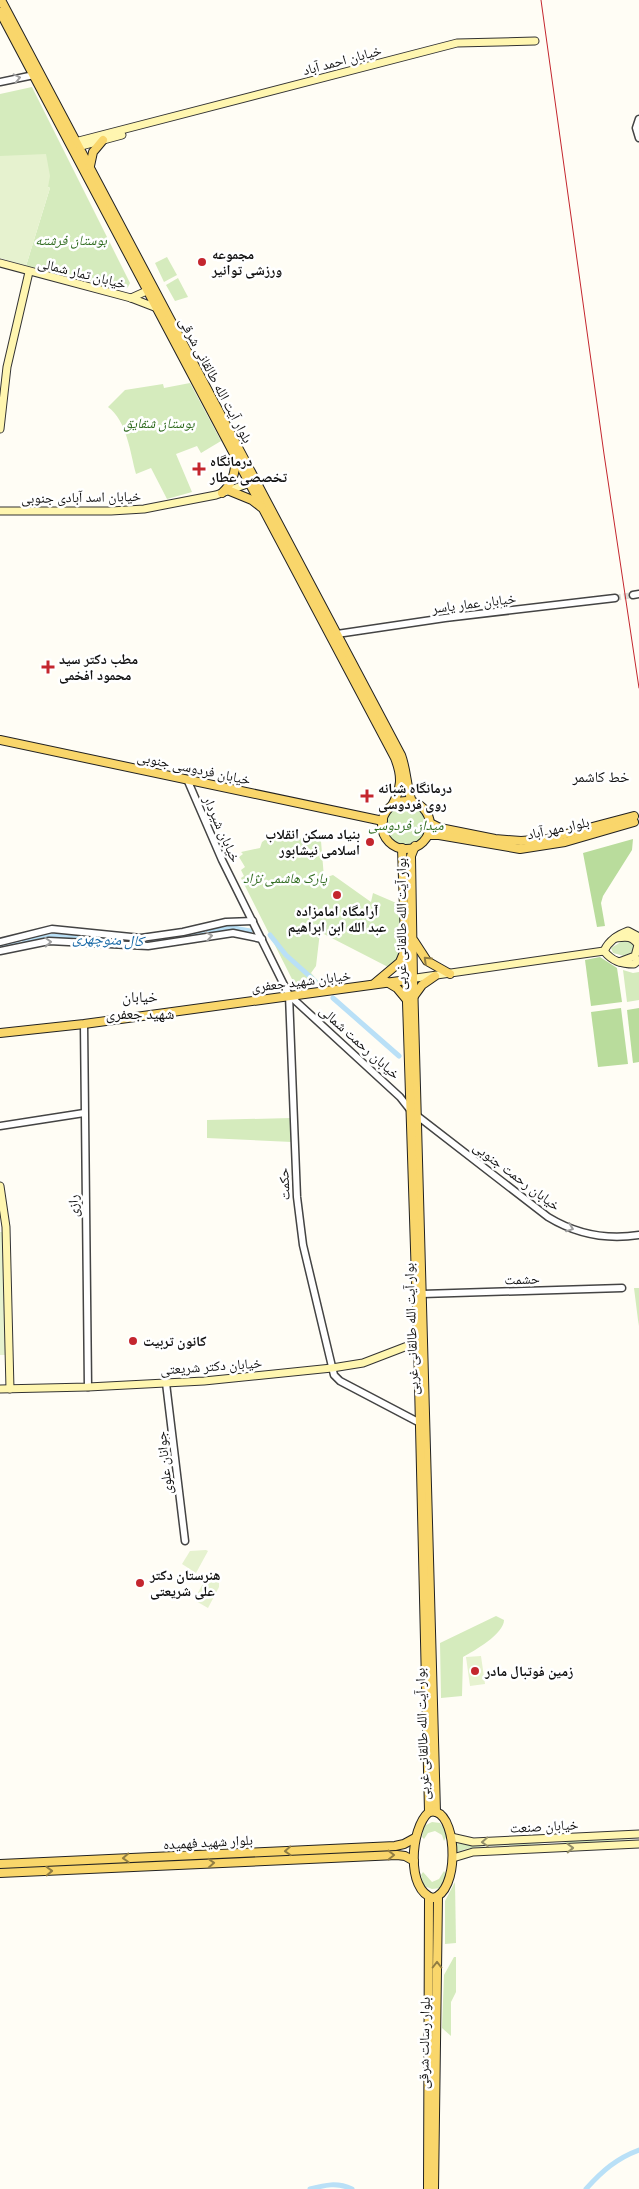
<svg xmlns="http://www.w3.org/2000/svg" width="639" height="2189" font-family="Merriweather,'Noto Naskh Arabic',serif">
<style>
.green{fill:#d5ebbd}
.forest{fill:#b9dc9c}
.pitch{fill:#e6f2cf}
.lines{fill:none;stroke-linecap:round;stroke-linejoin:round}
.canal{stroke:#b9e0f7;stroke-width:5}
.tertiary-tunnel{stroke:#dbdad3;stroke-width:6;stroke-dasharray:6 3;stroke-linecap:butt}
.tertiary-casing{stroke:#444;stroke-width:9}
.secondary-casing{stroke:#333;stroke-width:9}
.primary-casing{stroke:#222;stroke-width:10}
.tertiary{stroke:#fff;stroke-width:6}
.secondary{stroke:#fff6b0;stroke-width:7}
.primary{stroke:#f9d66b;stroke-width:8}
.rail{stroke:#c4262e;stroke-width:1}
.oneway{stroke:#a0a0a0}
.oneway2{stroke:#917d42}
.oneway3{stroke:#948f68}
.poi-dot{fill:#c4262e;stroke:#fff;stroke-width:2}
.labels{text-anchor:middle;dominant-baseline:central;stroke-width:5;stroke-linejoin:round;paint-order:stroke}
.street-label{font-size:14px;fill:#111;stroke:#fff}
.park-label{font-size:14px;font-style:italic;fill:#2f6b1f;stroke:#fff}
.poi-label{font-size:14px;font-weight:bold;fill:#111;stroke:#fff;text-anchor:start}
.neighbourhood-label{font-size:15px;fill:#111;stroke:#fff}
.water-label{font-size:15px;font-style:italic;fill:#1768a6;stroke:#fff}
</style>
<rect width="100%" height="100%" fill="#fffdf5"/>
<g class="green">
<path d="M 32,87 L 130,283 L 128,287 L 125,289 L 26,266 L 50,188 L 0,156 L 0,94 Z"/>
<path d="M 167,257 L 177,275 L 164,282 L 155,263 Z"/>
<path d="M 178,278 L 188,297 L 175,301 L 166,285 Z"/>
<path d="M 190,383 L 221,441 L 201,453 L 197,446 L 176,454 L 192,492 L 167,499 L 151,468 L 136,474 C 130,452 127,421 108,407 L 125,390 L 163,384 L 164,388 Z"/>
<circle cx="406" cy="825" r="20"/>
<path d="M 272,835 L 321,841 L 324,878 L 333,875 L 371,902 L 373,893 L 401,905 L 400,958 L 390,968 L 320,932 L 316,966 L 311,973 L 319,982 L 295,985 L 241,878 L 244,876 L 241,870 L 245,867 L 239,857 L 243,854 L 241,852 L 260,848 L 262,842 Z"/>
<path d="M 626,939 L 635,944 L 635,952 L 628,957 L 613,953 L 611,948 Z"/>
<path d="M 623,970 L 633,973 L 639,972 L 639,1000 L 627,1002 Z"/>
<path d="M 291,1118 L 292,1142 L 207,1138 L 207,1120 Z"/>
<path d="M 634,1288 L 639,1288 L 639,1326 L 638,1320 Z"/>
<path d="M 496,1616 L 504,1620 C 504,1634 474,1651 463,1657 L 462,1696 L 441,1698 L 440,1643 Z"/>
<path d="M 432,1822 L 440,1823 L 446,1832 L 446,1837 L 444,1841 L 442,1835 L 435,1831 L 428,1833 L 424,1839 L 422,1837 L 424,1826 Z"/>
<path d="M 639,1839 L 558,1844 L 571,1841 Z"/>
<path d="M 456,1843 L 471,1845 L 544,1843 C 517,1848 481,1842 457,1852 Z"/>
<path d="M 347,1852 L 329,1855 L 95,1866 L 94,1862 Z"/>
<path d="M 82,1863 L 82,1865 L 0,1870 L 0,1867 Z"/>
<path d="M 444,1871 L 446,1874 L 445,1881 L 441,1888 L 432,1889 L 424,1886 L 421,1875 L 423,1872 L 432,1882 L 439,1879 Z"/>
<path d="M 455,1882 L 456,1943 L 445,1944 L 445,1901 Z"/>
<path d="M 454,1957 L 456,1957 L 456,1992 L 451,2002 L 451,2036 L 442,2028 L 444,1975 Z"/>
</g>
<g class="forest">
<path d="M 633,839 L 632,850 L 603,896 L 601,903 L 605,926 L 597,927 L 583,853 Z"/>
<path d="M 600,957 L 617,968 L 622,1002 L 591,1006 L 585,960 Z"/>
<path d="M 621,1008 L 628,1064 L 598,1067 L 591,1012 Z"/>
<path d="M 639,1008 L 639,1062 L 633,1063 L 627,1010 Z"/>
</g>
<g class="pitch">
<path d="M 46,154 L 50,176 L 48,187 L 50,188 L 26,266 L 0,258 L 0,156 Z"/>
<path d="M 0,1232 L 2,1232 L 6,1355 L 0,1355 Z"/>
<path d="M 206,1550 L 208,1551 L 196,1573 L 182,1564 L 190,1551 Z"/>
<path d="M 207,1576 L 219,1583 L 219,1587 L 208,1608 L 194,1600 Z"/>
<path d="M 481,1656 L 485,1684 L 470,1686 L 466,1657 Z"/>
</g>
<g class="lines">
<g class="canal">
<path d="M 270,935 L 286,955 L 315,981"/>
<path d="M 24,941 L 54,936 L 145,943 L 228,927 L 250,931"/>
<path d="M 0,947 L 18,942"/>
<path d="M 333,998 L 399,1056"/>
<path d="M 310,2189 C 325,2185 337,2182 352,2189"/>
<path d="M 586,2189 C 602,2171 617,2158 639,2150"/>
</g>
<path class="tertiary-tunnel" d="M 615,598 L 633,595"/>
<g class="tertiary-casing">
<g id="tertiary">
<path d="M 0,82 L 34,75"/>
<path d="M 639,119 L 636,128 L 639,138"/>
<path d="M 633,595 L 639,594"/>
<path d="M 337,634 L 445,618 L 615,598"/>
<path d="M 187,779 L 222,860 L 289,995 L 400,1097 L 411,1111 L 548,1217 C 576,1234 607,1240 639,1235"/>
<path d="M 0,942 L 52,929 L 141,938 L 183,932 L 226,922 L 253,921"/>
<path d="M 0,951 L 49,941 L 148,946 L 233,933 L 262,939"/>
<path d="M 289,995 L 297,1197 L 303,1245 L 334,1375 L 340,1381 L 420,1423"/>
<path d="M 84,1024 L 88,1387"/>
<path d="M 0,1126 L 84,1113"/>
<path d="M 422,1294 L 622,1288"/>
<path d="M 166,1383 L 185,1541"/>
</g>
</g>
<g class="secondary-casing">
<g id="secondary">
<path d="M 71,143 L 457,43 L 535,41"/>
<path d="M 74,148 L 122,135"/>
<path d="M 0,263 L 131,298 L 157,308"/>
<path d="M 131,298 L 151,289"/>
<path d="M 0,429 L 7,367 L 29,272"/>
<path d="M 0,511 L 111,511 L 144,509 L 216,495 L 250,483"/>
<path d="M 615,938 C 625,937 632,935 638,945 L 635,956 L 619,962"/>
<path d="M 604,951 C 609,940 618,935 628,931 L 639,937"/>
<path d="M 604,951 C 612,961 621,964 634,964 L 639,960"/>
<path d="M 409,979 L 604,951"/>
<path d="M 0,1186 L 6,1227 L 10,1389"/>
<path d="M 0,1389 L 88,1387 L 204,1381 L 332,1368 L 363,1363 L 423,1340"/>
<path d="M 451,1837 L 473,1842 L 639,1834"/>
<path d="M 453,1858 L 473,1852 L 639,1844"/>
</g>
</g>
<g class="primary-casing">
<g id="primary">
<path d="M 1,0 L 401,755 C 407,771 406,786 412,802"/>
<path d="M 0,12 L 395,758 C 403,778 401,788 392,806"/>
<path d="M 90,166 L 93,152 L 103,140"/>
<path d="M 230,491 L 252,500 L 261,507"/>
<path d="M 222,493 C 232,484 236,473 235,459"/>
<path d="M 0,740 L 383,821"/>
<circle cx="406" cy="825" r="24"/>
<path d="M 430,823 L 440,828 L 495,839 L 521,841 L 547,839 L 634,816"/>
<path d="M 428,835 L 439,835 L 520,849 L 565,842 L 634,822"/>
<path d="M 415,846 L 411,856 L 413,979 L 436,1812"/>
<path d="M 402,848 L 418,1341 L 429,1812"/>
<path d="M 414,941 L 427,961 L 450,974"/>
<path d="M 387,982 L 397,988 L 407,1000"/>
<path d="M 375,983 L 400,962 L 405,950"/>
<path d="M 414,996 L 422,985 L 435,976"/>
<path d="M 0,1033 L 84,1024 L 407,980"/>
<path d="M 429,1812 C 431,1812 434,1811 436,1812 C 458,1819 459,1892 433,1898 C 406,1891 410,1828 429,1812 Z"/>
<path d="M 0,1864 L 395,1846 L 404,1844 L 415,1838"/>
<path d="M 0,1873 L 397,1855 L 405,1856 L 414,1861"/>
<path d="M 428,2189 L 429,1897"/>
<path d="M 434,2189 L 438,1897"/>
</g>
</g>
<use href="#tertiary" class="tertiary"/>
<use href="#secondary" class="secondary"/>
<use href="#primary" class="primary"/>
<path class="rail" d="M 541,0 L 604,454 L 639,688"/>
</g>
<defs><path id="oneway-chevron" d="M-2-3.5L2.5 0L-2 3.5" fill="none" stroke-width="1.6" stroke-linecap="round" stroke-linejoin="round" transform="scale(1.25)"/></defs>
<g class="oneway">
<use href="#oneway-chevron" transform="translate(17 78) rotate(-13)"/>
<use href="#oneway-chevron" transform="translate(209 936) rotate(-9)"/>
<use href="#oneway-chevron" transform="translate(48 942) rotate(-3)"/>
<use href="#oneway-chevron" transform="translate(570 1228) rotate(21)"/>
</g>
<g class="oneway2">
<use href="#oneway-chevron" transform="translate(427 960) rotate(-136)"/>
<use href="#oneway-chevron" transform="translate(288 1851) rotate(177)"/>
<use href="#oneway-chevron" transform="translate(391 1855) rotate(-1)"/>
<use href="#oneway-chevron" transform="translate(126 1858) rotate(177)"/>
<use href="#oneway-chevron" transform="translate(211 1863) rotate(-3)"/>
<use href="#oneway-chevron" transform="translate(49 1871) rotate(-2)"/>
<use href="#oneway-chevron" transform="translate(437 1965) rotate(-90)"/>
</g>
<g class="oneway3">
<use href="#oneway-chevron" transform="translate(485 1842) rotate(177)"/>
<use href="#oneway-chevron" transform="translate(570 1848) rotate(-2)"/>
</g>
<g class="poi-dot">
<circle cx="202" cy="262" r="5"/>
<path d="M196.5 461.5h5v5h5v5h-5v5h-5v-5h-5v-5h5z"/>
<path d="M45.5 659.5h5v5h5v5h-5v5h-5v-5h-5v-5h5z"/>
<path d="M364.5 788.5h5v5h5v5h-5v5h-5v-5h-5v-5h5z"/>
<circle cx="370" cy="842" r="5"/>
<circle cx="337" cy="895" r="5"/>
<circle cx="133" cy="1341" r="5"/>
<circle cx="140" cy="1583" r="5"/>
<circle cx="475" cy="1671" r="5"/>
</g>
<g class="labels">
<g class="street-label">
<text transform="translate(342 60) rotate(-15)">خیابان احمد آباد</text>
<text transform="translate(82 273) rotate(14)">خیابان تمار شمالی</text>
<text transform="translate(216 380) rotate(62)">بلوار آیت الله طالقانی شرقی</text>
<text transform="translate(81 497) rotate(-1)">خیابان اسد آبادی جنوبی</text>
<text transform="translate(474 603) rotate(-7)">خیابان عمار یاسر</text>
<text transform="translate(194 768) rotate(12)">خیابان فردوسی جنوبی</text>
<text transform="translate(558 828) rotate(-12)">بلوار مهر آباد</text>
<text transform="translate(222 829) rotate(66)">خیابان شیردار</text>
<text transform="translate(401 924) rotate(-90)">بوار آیت الله طالقانی غربی</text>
<text transform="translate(301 981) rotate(-7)">خیابان شهید جعفری</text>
<text transform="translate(360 1042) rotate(42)">خیابان رحمت شمالی</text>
<text transform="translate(517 1176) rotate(37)">خیابان رحمت جنوبی</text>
<text transform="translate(284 1184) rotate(-93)">حکمت</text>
<text transform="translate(73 1206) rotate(-91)">رازی</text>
<text transform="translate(522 1279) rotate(-2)">حشمت</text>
<text transform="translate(411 1329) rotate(-92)">بوار آیت الله طالقانی غربی</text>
<text transform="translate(211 1366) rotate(-4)">خیابان دکتر شریعتی</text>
<text transform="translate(164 1463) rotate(-96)">جوانان علوی</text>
<text transform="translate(422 1734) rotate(-92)">بوار آیت الله طالقانی غربی</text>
<text transform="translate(544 1826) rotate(-3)">خیابان صنعت</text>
<text transform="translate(208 1842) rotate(-3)">بلوار شهید فهمیده</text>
<text transform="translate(424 2043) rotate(-89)">بلوار رسالت شرقی</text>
</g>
<g class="park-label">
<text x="71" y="240">بوستان فرشته</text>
<text x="159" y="423">بوستان شقایق</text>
<text x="406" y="825">میدان فردوسی</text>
<text x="285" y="878">پارک هاشمی نژاد</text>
</g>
<g class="poi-label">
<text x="212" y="254">مجموعه<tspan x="212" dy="16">ورزشی توانیر</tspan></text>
<text x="210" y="461">درمانگاه<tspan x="210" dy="16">تخصصی عطار</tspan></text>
<text x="59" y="659">مطب دکتر سید<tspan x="59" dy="16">محمود افخمی</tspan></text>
<text x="378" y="788">درمانگاه شبانه<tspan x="378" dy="16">روی فردوسی</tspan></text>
<text x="360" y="834" text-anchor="end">بنیاد مسکن انقلاب<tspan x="360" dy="16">اسلامی نیشابور</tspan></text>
<text x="337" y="911" text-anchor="middle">آرامگاه امامزاده<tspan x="337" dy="16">عبد الله ابن ابراهیم</tspan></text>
<text x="143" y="1341">کانون تربیت</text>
<text x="150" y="1575">هنرستان دکتر<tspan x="150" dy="16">علی شریعتی</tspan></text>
<text x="485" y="1671">زمین فوتبال مادر</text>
</g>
<g class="neighbourhood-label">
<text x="601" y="776">خط کاشمر</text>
<text x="140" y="996">خیابان<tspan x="140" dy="17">شهید جعفری</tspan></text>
</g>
<g class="water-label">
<text transform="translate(108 939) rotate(3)">کال منوچهری</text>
</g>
</g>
</svg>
